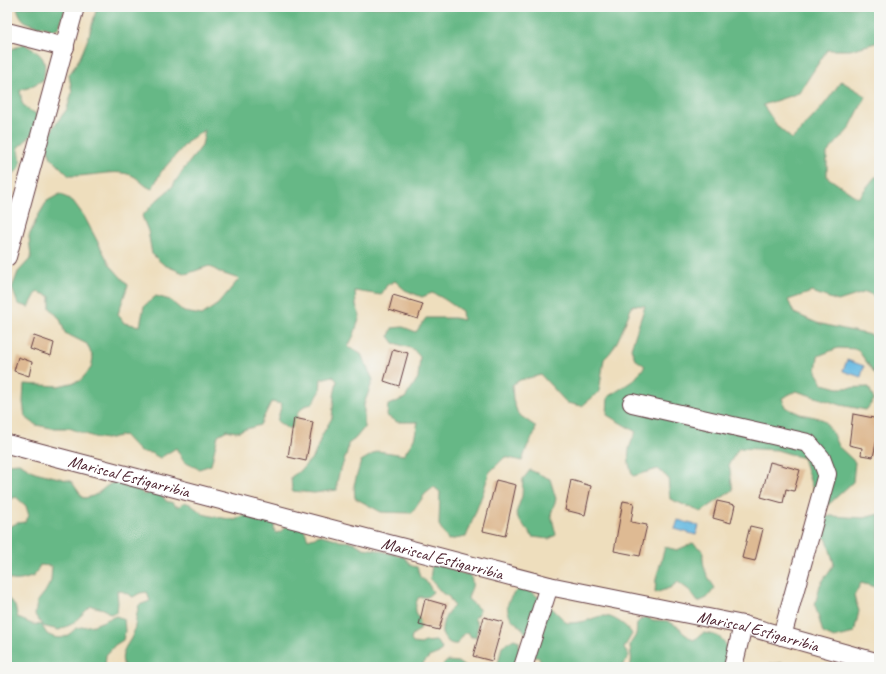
<svg xmlns="http://www.w3.org/2000/svg" width="886" height="674" font-family="Caveat,sans-serif">
<style>
.forest{fill:#66b886;stroke:#586c58}
.water{fill:#66bae2;stroke:#586c86}
.building{fill:#deba93}
.lines{fill:none;stroke-linecap:round;stroke-linejoin:round}
.street-casing{stroke:#633c41;stroke-width:20}
.street{stroke:#fff;stroke-width:18}
.labels{text-anchor:middle;dominant-baseline:central;stroke-width:3;stroke-linejoin:round;paint-order:stroke}
.street-label{font-size:17px;fill:#4a1f2b;stroke:#f6f6f2}
</style>
<rect width="100%" height="100%" fill="#f6f6f2"/>
<filter id="ink" filterUnits="userSpaceOnUse"><feTurbulence type="fractalNoise" baseFrequency=".025" numOctaves="2"/><feDisplacementMap in="SourceGraphic" scale="8" xChannelSelector="R" yChannelSelector="G"/><feConvolveMatrix kernelMatrix="1 2 1 2 8 2 1 2 1" color-interpolation-filters="sRGB"/></filter>
<filter id="wash" filterUnits="userSpaceOnUse"><feTurbulence type="fractalNoise" baseFrequency=".012" numOctaves="4" result="noise"/><feDisplacementMap in="SourceGraphic" scale="16" xChannelSelector="R" yChannelSelector="G"/><feGaussianBlur stdDeviation="0.9" result="paint"/><feColorMatrix in="noise" values="0 0 0 0 0 0 0 0 0 0 0 0 0 0 0 0 0 1.4 0 .05"/><feComposite in="paint" operator="in"/></filter>
<g filter="url(#wash)">
<rect width="100%" height="100%" fill="#eedebd"/>
<g class="forest">
<path d="M 17,7 L 66,7 L 59,27 L 53,30 C 37,23 22,29 17,7 Z"/>
<path d="M 97,7 L 879,7 L 879,42 L 850,50 L 827,50 L 799,93 L 763,105 L 778,127 L 792,139 C 811,120 827,103 841,81 L 866,96 L 849,129 L 827,153 L 827,177 L 858,198 L 875,177 L 879,176 L 879,298 L 866,292 L 838,301 L 812,292 L 788,300 L 794,313 L 817,323 L 879,337 L 879,379 L 857,349 L 838,348 L 818,356 L 816,372 L 823,384 L 838,388 L 869,387 L 874,400 L 866,410 L 841,405 L 796,391 L 782,398 L 785,407 L 800,414 L 815,417 L 824,420 L 832,432 L 838,446 L 855,462 L 853,482 L 827,506 L 813,490 L 803,458 L 777,450 L 739,448 L 729,464 L 733,490 L 701,512 L 670,499 L 668,478 L 658,469 L 633,476 C 626,459 627,449 636,432 L 607,415 L 608,397 L 634,380 L 645,366 L 635,359 L 631,348 L 645,306 L 633,305 C 624,322 619,347 604,359 L 599,392 L 582,406 L 567,403 L 541,375 L 520,380 L 512,385 L 513,400 L 518,414 L 535,426 L 535,432 L 527,447 L 522,461 L 505,457 L 489,473 L 483,493 L 466,537 L 448,540 L 439,525 L 440,492 L 434,487 L 425,494 L 412,513 L 381,512 L 355,498 L 354,485 L 361,461 L 378,451 L 404,455 L 414,439 L 418,422 L 397,422 L 387,416 L 388,405 L 405,398 L 418,378 L 420,357 L 413,349 L 394,343 L 389,336 L 392,328 L 403,327 L 416,332 L 426,318 L 454,318 L 463,320 L 462,311 C 452,305 443,297 432,293 L 422,297 L 405,290 L 395,281 L 387,285 L 381,295 L 355,291 L 356,305 L 360,316 L 354,335 L 348,347 L 361,354 L 373,380 L 364,404 L 364,428 L 355,439 L 348,444 C 348,460 335,473 337,490 L 314,493 L 292,491 L 291,477 L 301,470 L 314,456 L 322,435 L 332,418 L 334,396 L 337,381 L 333,376 L 321,379 L 320,392 L 312,404 L 304,406 L 297,414 L 299,424 L 288,429 L 277,421 L 282,404 L 271,402 L 260,425 L 236,432 L 227,430 L 218,435 L 211,465 L 199,469 L 184,462 L 176,448 L 160,458 L 151,453 L 140,452 L 124,435 L 106,439 L 94,437 L 69,428 L 51,428 L 36,425 L 25,417 L 23,402 L 24,384 L 58,386 L 80,381 L 91,368 L 93,358 L 87,344 L 65,333 L 60,319 L 50,308 L 50,296 L 37,292 L 29,307 L 18,304 L 12,288 L 18,272 L 31,258 L 29,236 L 38,216 L 47,201 L 60,194 L 73,201 L 84,216 L 110,265 L 128,285 L 118,314 L 124,323 L 140,326 L 144,306 L 156,296 L 170,300 L 184,312 L 202,315 L 218,304 L 239,279 L 221,273 L 209,266 L 186,274 L 164,265 L 152,254 L 148,231 L 142,216 L 157,200 L 172,187 L 183,170 L 202,146 L 205,130 L 189,140 L 161,172 L 152,189 C 143,186 139,178 131,175 C 117,170 103,174 88,175 C 82,176 75,176 69,176 L 51,158 L 47,146 L 54,126 L 67,109 L 72,92 L 69,75 C 85,53 90,33 97,7 Z"/>
<path d="M 24,44 C 42,55 48,57 43,80 L 28,88 L 20,90 L 22,103 L 27,109 L 35,113 L 40,120 C 35,131 28,140 18,147 C 22,161 24,171 7,176 L 7,53 L 12,49 Z"/>
<path d="M 19,463 L 35,472 L 71,481 L 83,498 C 100,498 104,483 118,481 L 126,487 L 134,486 L 139,489 L 144,495 C 154,490 160,491 166,501 L 173,503 L 176,506 L 180,506 L 184,502 L 190,504 L 203,514 L 211,516 L 235,520 L 242,516 L 252,515 L 275,522 L 274,529 L 276,533 L 280,532 L 285,527 L 291,526 L 304,529 L 308,539 L 321,535 L 336,539 L 339,541 L 353,542 L 363,548 L 377,550 L 404,557 L 412,566 L 417,567 L 420,577 L 427,582 L 433,592 L 427,597 L 421,597 L 418,598 C 414,607 415,615 422,622 L 420,630 L 413,634 L 411,640 L 413,643 L 421,644 L 425,642 L 436,641 L 440,645 L 442,649 L 439,653 L 429,657 L 423,664 L 425,667 L 124,667 C 118,650 130,645 134,631 C 136,623 136,614 139,605 L 150,601 L 147,592 L 140,593 L 133,597 L 124,592 L 117,590 L 118,603 L 117,612 L 110,614 L 104,609 L 91,606 L 72,624 L 59,630 L 42,626 L 47,634 C 60,641 66,638 76,628 L 94,625 L 116,616 L 124,619 L 125,631 L 123,640 L 115,645 L 106,655 L 105,667 L 7,667 L 7,597 L 15,606 L 18,618 L 32,624 L 42,625 L 35,615 L 37,602 L 45,592 L 51,581 L 52,566 L 40,565 L 34,576 C 26,579 15,583 7,578 L 7,528 L 17,523 L 25,522 L 29,516 L 26,506 L 16,497 L 7,501 L 7,464 Z"/>
<path d="M 530,470 L 550,479 L 556,499 L 551,514 L 556,535 L 549,539 L 533,537 L 519,520 L 516,513 L 522,496 L 523,479 Z"/>
<path d="M 879,514 L 879,588 L 861,583 L 854,596 L 859,611 L 854,633 L 834,638 L 823,633 L 815,605 L 820,585 L 834,564 L 827,540 L 819,531 L 815,519 L 830,516 L 864,518 Z"/>
<path d="M 693,543 L 703,551 C 702,568 706,574 715,588 L 707,598 L 698,602 L 689,590 L 678,582 L 670,588 L 655,593 L 656,579 L 665,547 L 677,550 Z"/>
<path d="M 435,560 L 450,565 L 456,572 L 470,575 C 476,588 469,589 468,599 L 479,609 L 479,613 L 474,618 L 478,625 L 476,637 L 471,637 L 468,632 L 464,634 L 457,644 C 449,645 446,640 442,634 C 441,623 446,613 454,606 L 449,597 L 442,593 L 430,579 L 432,565 Z"/>
<path d="M 521,587 L 533,593 L 550,606 L 567,623 C 571,623 575,623 579,622 C 587,622 596,616 603,616 C 612,615 628,626 632,634 L 625,646 L 624,649 L 629,655 L 624,665 L 617,667 L 545,667 L 538,657 L 533,657 C 531,649 529,639 525,632 C 522,626 513,623 510,616 C 503,605 512,593 521,587 Z"/>
<path d="M 645,617 L 653,620 L 668,621 L 680,628 L 682,632 L 693,640 L 697,638 L 703,633 C 728,635 728,646 727,667 L 630,667 C 633,658 630,653 630,645 C 631,641 635,638 636,634 C 638,624 633,624 645,617 Z"/>
<path d="M 514,639 L 519,641 C 519,650 519,660 512,667 L 487,667 L 490,664 L 495,665 L 498,664 L 502,646 Z"/>
<path d="M 447,661 L 458,662 L 465,667 L 441,667 Z"/>
<path d="M 781,663 L 802,667 L 757,667 L 756,666 Z"/>
</g>
<g class="water">
<path d="M 847,360 L 864,366 L 861,377 L 843,371 Z"/>
<path d="M 678,520 L 699,526 L 696,535 L 675,529 Z"/>
</g>
<g id="blocks">
<g class="building">
<path d="M 393,295 L 423,304 L 418,319 L 389,310 Z"/>
<path d="M 34,336 L 54,343 L 51,356 L 30,349 Z"/>
<path d="M 393,349 L 408,353 L 399,386 L 384,381 Z"/>
<path d="M 18,357 L 32,362 L 29,376 L 14,371 Z"/>
<path d="M 853,414 L 879,419 L 879,430 L 873,457 L 861,455 L 862,448 L 849,445 Z"/>
<path d="M 294,418 L 313,422 L 306,461 L 288,457 Z"/>
<path d="M 770,462 L 800,470 L 794,491 L 786,489 L 783,503 L 761,497 Z"/>
<path d="M 496,480 L 516,485 L 505,536 L 483,531 Z"/>
<path d="M 571,480 L 591,486 L 585,515 L 565,510 Z"/>
<path d="M 623,501 L 634,503 L 631,522 L 647,525 L 640,556 L 614,551 Z"/>
<path d="M 717,501 L 735,505 L 731,523 L 713,518 Z"/>
<path d="M 750,526 L 763,529 L 755,561 L 742,558 Z"/>
<path d="M 425,599 L 446,605 L 439,630 L 419,625 Z"/>
<path d="M 484,617 L 503,622 L 492,661 L 473,656 Z"/>
</g>
</g>
</g>
<g filter="url(#ink)">
<use href="#blocks" fill-opacity="0" stroke="#633c41" stroke-width="1"/>
<g class="lines">
<g class="street-casing">
<g id="street">
<path d="M 7,32 L 65,47"/>
<path d="M 7,257 L 75,7"/>
<path d="M 632,403 L 808,443 L 821,458 L 827,474 L 782,636"/>
<path id="s1" d="M 7,444 L 549,586 L 743,625 L 879,663"/>
<path d="M 523,667 L 549,586"/>
<path d="M 733,667 L 743,625"/>
</g>
</g>
<use href="#street" class="street"/>
</g>
</g>
<g class="labels">
<g class="street-label">
<text stroke="none"><textPath href="#s1" startOffset="126">Mariscal Estigarribia</textPath></text>
<text stroke="none"><textPath href="#s1" startOffset="450">Mariscal Estigarribia</textPath></text>
<text stroke="none"><textPath href="#s1" startOffset="774">Mariscal Estigarribia</textPath></text>
</g>
</g>
<rect width="886" height="674" fill="none" stroke="#f6f6f2" stroke-width="24"/>
</svg>
